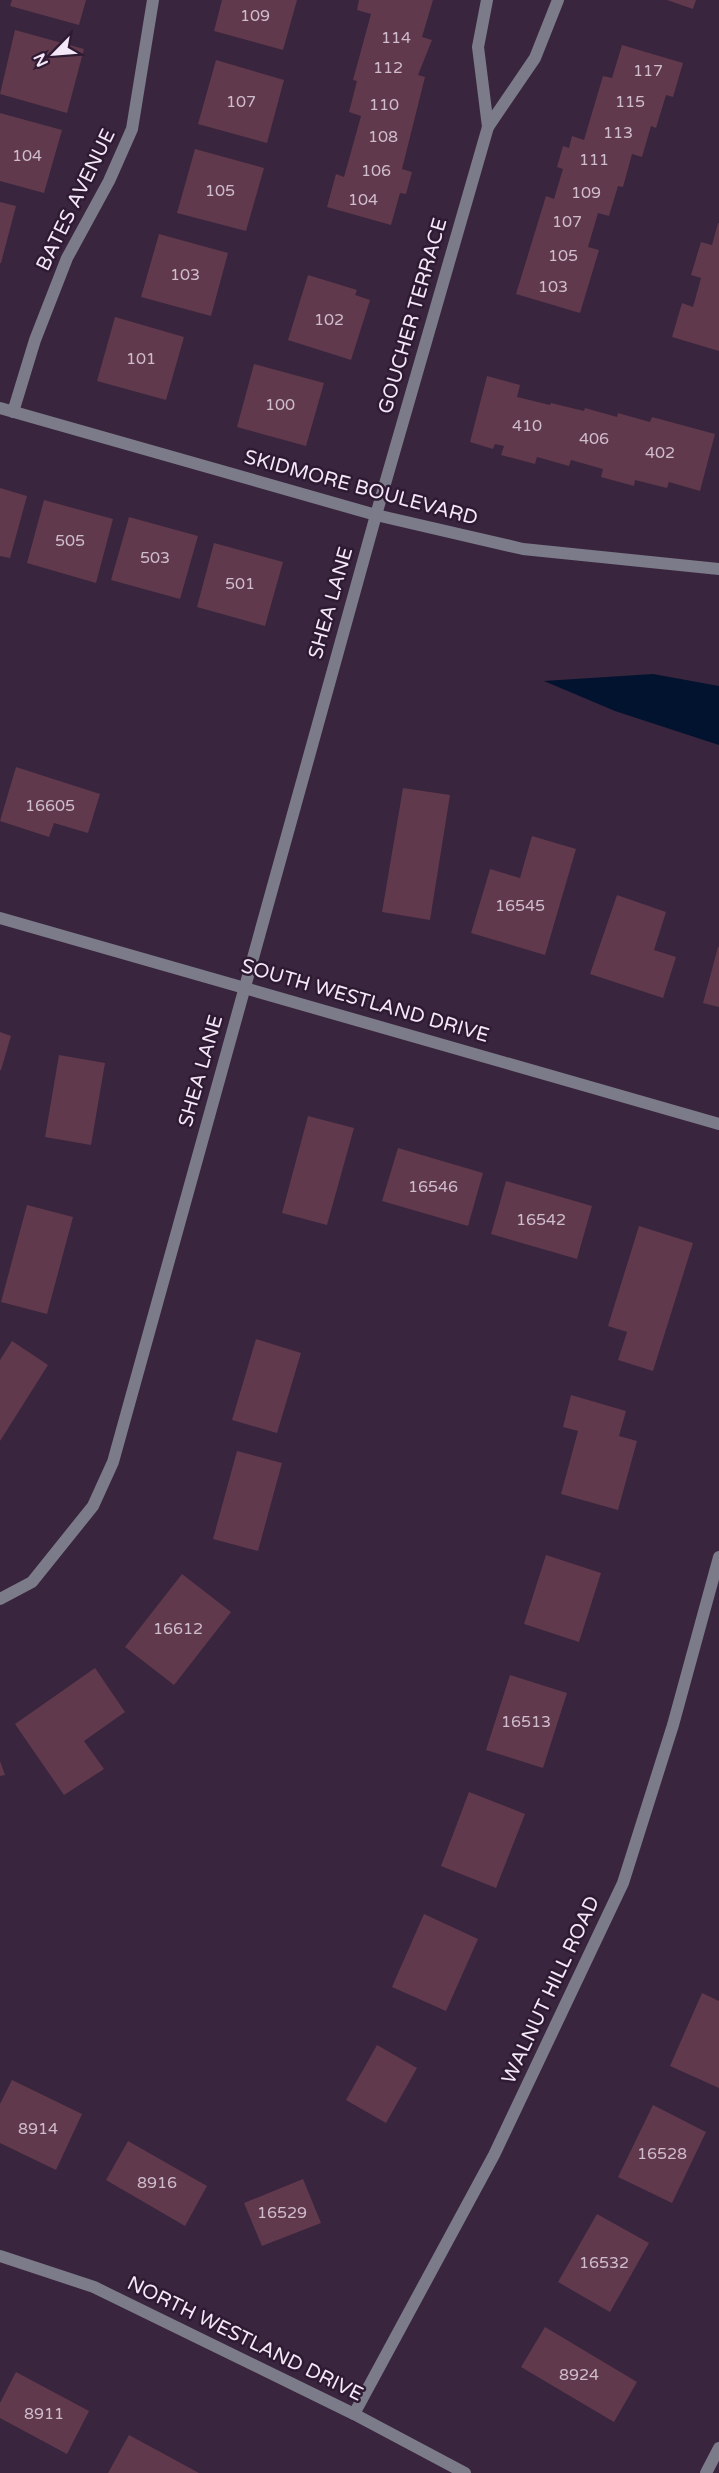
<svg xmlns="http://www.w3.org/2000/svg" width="719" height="2473" font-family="'Varela Round',sans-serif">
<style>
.water{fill:#02132f}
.building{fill:#60394c}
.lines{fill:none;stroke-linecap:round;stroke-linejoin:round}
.lane{stroke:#7c7b8a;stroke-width:12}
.street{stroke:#7c7b8a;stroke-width:12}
.labels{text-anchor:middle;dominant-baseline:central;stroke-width:5;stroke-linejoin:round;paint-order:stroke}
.number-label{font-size:16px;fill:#cfbccc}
.street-label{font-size:20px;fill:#f4e7f7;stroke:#2e1b33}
</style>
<rect width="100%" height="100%" fill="#39253d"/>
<path class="water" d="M 653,674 L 719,686 L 719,745 L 615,711 L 544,681 Z"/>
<g class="building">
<path d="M 12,0 L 86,0 L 79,25 L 10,6 Z"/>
<path d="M 222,0 L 297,0 L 283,50 L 214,31 Z"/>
<path d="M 359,0 L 433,0 L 422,37 L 432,40 L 418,75 L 425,77 L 402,169 L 412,172 L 406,194 L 400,193 L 391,225 L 327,207 L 336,174 L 344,177 L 361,116 L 349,112 L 357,81 L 353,80 L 371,14 L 357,10 Z"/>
<path d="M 667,0 L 696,0 L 693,9 Z"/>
<path d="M 15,30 L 84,49 L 67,113 L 0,94 Z"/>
<path d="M 622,45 L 683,63 L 673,97 L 666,95 L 656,128 L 651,126 L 642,157 L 632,154 L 623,187 L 618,186 L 609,216 L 598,213 L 588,247 L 599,250 L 580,313 L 516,294 L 546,196 L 554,199 L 563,169 L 557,167 L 563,146 L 569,148 L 572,136 L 584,140 L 603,76 L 612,78 Z"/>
<path d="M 216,60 L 284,80 L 267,143 L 198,124 Z"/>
<path d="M 0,113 L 62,130 L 44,193 L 0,181 Z"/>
<path d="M 195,149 L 264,168 L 246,231 L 177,213 Z"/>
<path d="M 0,202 L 16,206 L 1,263 L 0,263 Z"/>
<path d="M 718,223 L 719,223 L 719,351 L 672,337 L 682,303 L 693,307 L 701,278 L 691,275 L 701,242 L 712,245 Z"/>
<path d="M 159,234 L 228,253 L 211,316 L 141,297 Z"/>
<path d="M 308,275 L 357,290 L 355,295 L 370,300 L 351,360 L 288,340 Z"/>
<path d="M 115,317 L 184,337 L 166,400 L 97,381 Z"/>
<path d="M 254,364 L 324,383 L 306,446 L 237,427 Z"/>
<path d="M 487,376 L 520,385 L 517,397 L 550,405 L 551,403 L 584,411 L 585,408 L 617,417 L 618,413 L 650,422 L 652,417 L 715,434 L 700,491 L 669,482 L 667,488 L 635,480 L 634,486 L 601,477 L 603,469 L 571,460 L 569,466 L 537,457 L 535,464 L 501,455 L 504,446 L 495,444 L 493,449 L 470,442 Z"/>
<path d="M 0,488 L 27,496 L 10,558 L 0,556 Z"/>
<path d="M 44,500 L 113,519 L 96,583 L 27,563 Z"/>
<path d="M 129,517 L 198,536 L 180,599 L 111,580 Z"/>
<path d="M 214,543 L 283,562 L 265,626 L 197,607 Z"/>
<path d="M 16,767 L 100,794 L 88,833 L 54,823 L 49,837 L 0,821 Z"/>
<path d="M 403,788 L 450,795 L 430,920 L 382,912 Z"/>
<path d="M 532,836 L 576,849 L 545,955 L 471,933 L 490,869 L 520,878 Z"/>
<path d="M 617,895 L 666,912 L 654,950 L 676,957 L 663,998 L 590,974 Z"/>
<path d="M 718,947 L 719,947 L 719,1007 L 703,1003 Z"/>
<path d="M 0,1032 L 11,1036 L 1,1070 L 0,1070 Z"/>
<path d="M 59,1055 L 105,1063 L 91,1145 L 45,1137 Z"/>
<path d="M 308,1116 L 354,1128 L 327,1225 L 282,1213 Z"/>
<path d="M 398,1148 L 483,1173 L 468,1226 L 382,1201 Z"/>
<path d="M 506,1181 L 592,1206 L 577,1259 L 491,1234 Z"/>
<path d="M 27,1205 L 73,1217 L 47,1314 L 1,1302 Z"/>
<path d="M 639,1226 L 693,1243 L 653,1371 L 618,1360 L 627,1332 L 608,1326 Z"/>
<path d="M 256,1339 L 301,1353 L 277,1433 L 232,1420 Z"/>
<path d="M 12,1341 L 48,1365 L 0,1441 L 0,1360 Z"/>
<path d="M 571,1395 L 626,1411 L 619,1436 L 637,1441 L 618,1510 L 561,1494 L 578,1431 L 563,1427 Z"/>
<path d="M 237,1451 L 282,1463 L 258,1551 L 213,1539 Z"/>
<path d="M 546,1555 L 601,1573 L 579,1642 L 524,1624 Z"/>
<path d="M 182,1574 L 231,1612 L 174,1685 L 125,1647 Z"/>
<path d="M 95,1668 L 125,1712 L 84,1741 L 104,1769 L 64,1795 L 15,1724 Z"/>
<path d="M 510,1675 L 567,1693 L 543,1768 L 486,1750 Z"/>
<path d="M 0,1761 L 5,1775 L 0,1776 Z"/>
<path d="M 469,1792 L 525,1814 L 496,1888 L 441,1866 Z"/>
<path d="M 424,1914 L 478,1939 L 446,2011 L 392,1987 Z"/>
<path d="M 702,1993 L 719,2001 L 719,2088 L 670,2066 Z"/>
<path d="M 377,2045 L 417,2068 L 386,2123 L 346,2100 Z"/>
<path d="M 12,2080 L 82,2114 L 56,2170 L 0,2143 L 0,2104 Z"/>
<path d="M 653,2105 L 706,2132 L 672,2203 L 618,2177 Z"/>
<path d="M 128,2141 L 207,2186 L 185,2226 L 106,2180 Z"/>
<path d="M 303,2179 L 321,2223 L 262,2246 L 244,2203 Z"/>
<path d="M 597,2214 L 649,2243 L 610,2312 L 558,2282 Z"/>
<path d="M 545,2327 L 637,2382 L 614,2422 L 521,2367 Z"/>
<path d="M 16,2372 L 89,2411 L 67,2454 L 0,2418 L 0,2403 Z"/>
<path d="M 129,2435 L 199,2473 L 108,2473 Z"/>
</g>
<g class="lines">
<path class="lane" d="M 706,2473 L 719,2448"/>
<g class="street">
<path d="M 487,0 L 478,47 L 488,127"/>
<path d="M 0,408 L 376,515 L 523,549 L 719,569"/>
<path d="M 13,412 L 35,340 L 67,258 L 109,181 L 132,129 L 153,0"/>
<path d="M 0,918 L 719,1124"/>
<path d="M 0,1599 L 32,1582 L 93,1506 L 113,1462 L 376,515 L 488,127 L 535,58 L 558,0"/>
<path d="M 0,2256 L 94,2287 L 354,2414 L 465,2473"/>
<path d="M 354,2414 L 494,2155 L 623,1883 L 673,1725 L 719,1557"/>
</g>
</g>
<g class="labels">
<g class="number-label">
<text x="255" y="16">109</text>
<text x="396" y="38">114</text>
<text x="388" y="68">112</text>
<text x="648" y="71">117</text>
<text x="241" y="102">107</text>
<text x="630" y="102">115</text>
<text x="384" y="105">110</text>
<text x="618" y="133">113</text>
<text x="383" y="137">108</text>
<text x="27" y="156">104</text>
<text x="594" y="160">111</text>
<text x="376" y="171">106</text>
<text x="220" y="191">105</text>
<text x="586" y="193">109</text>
<text x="363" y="200">104</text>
<text x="567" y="222">107</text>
<text x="563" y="256">105</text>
<text x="185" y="275">103</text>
<text x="553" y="287">103</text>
<text x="329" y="320">102</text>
<text x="141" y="359">101</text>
<text x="280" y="405">100</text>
<text x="527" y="426">410</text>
<text x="594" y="439">406</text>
<text x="660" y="453">402</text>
<text x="70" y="541">505</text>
<text x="155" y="558">503</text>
<text x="240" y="584">501</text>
<text x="50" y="806">16605</text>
<text x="520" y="906">16545</text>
<text x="433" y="1187">16546</text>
<text x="541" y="1220">16542</text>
<text x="178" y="1629">16612</text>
<text x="526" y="1722">16513</text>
<text x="38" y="2129">8914</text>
<text x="662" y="2154">16528</text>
<text x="157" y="2183">8916</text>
<text x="282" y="2213">16529</text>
<text x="604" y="2263">16532</text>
<text x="579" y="2375">8924</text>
<text x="44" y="2414">8911</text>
</g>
<g class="street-label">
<text transform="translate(76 200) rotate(-64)">BATES AVENUE</text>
<text transform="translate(413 316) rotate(-74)">GOUCHER TERRACE</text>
<text transform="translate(361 488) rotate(15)">SKIDMORE BOULEVARD</text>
<text transform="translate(331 603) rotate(-74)">SHEA LANE</text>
<text transform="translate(365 1001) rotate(16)">SOUTH WESTLAND DRIVE</text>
<text transform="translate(201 1071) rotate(-74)">SHEA LANE</text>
<text transform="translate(551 1990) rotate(-65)">WALNUT HILL ROAD</text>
<text transform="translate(245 2339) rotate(26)">NORTH WESTLAND DRIVE</text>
</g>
</g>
<g transform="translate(54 54) rotate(245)" stroke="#2e1b33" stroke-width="4.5" paint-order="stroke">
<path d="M0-4.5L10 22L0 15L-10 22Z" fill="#f4e7f7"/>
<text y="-9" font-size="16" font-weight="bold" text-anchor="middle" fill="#f4e7f7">N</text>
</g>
</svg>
